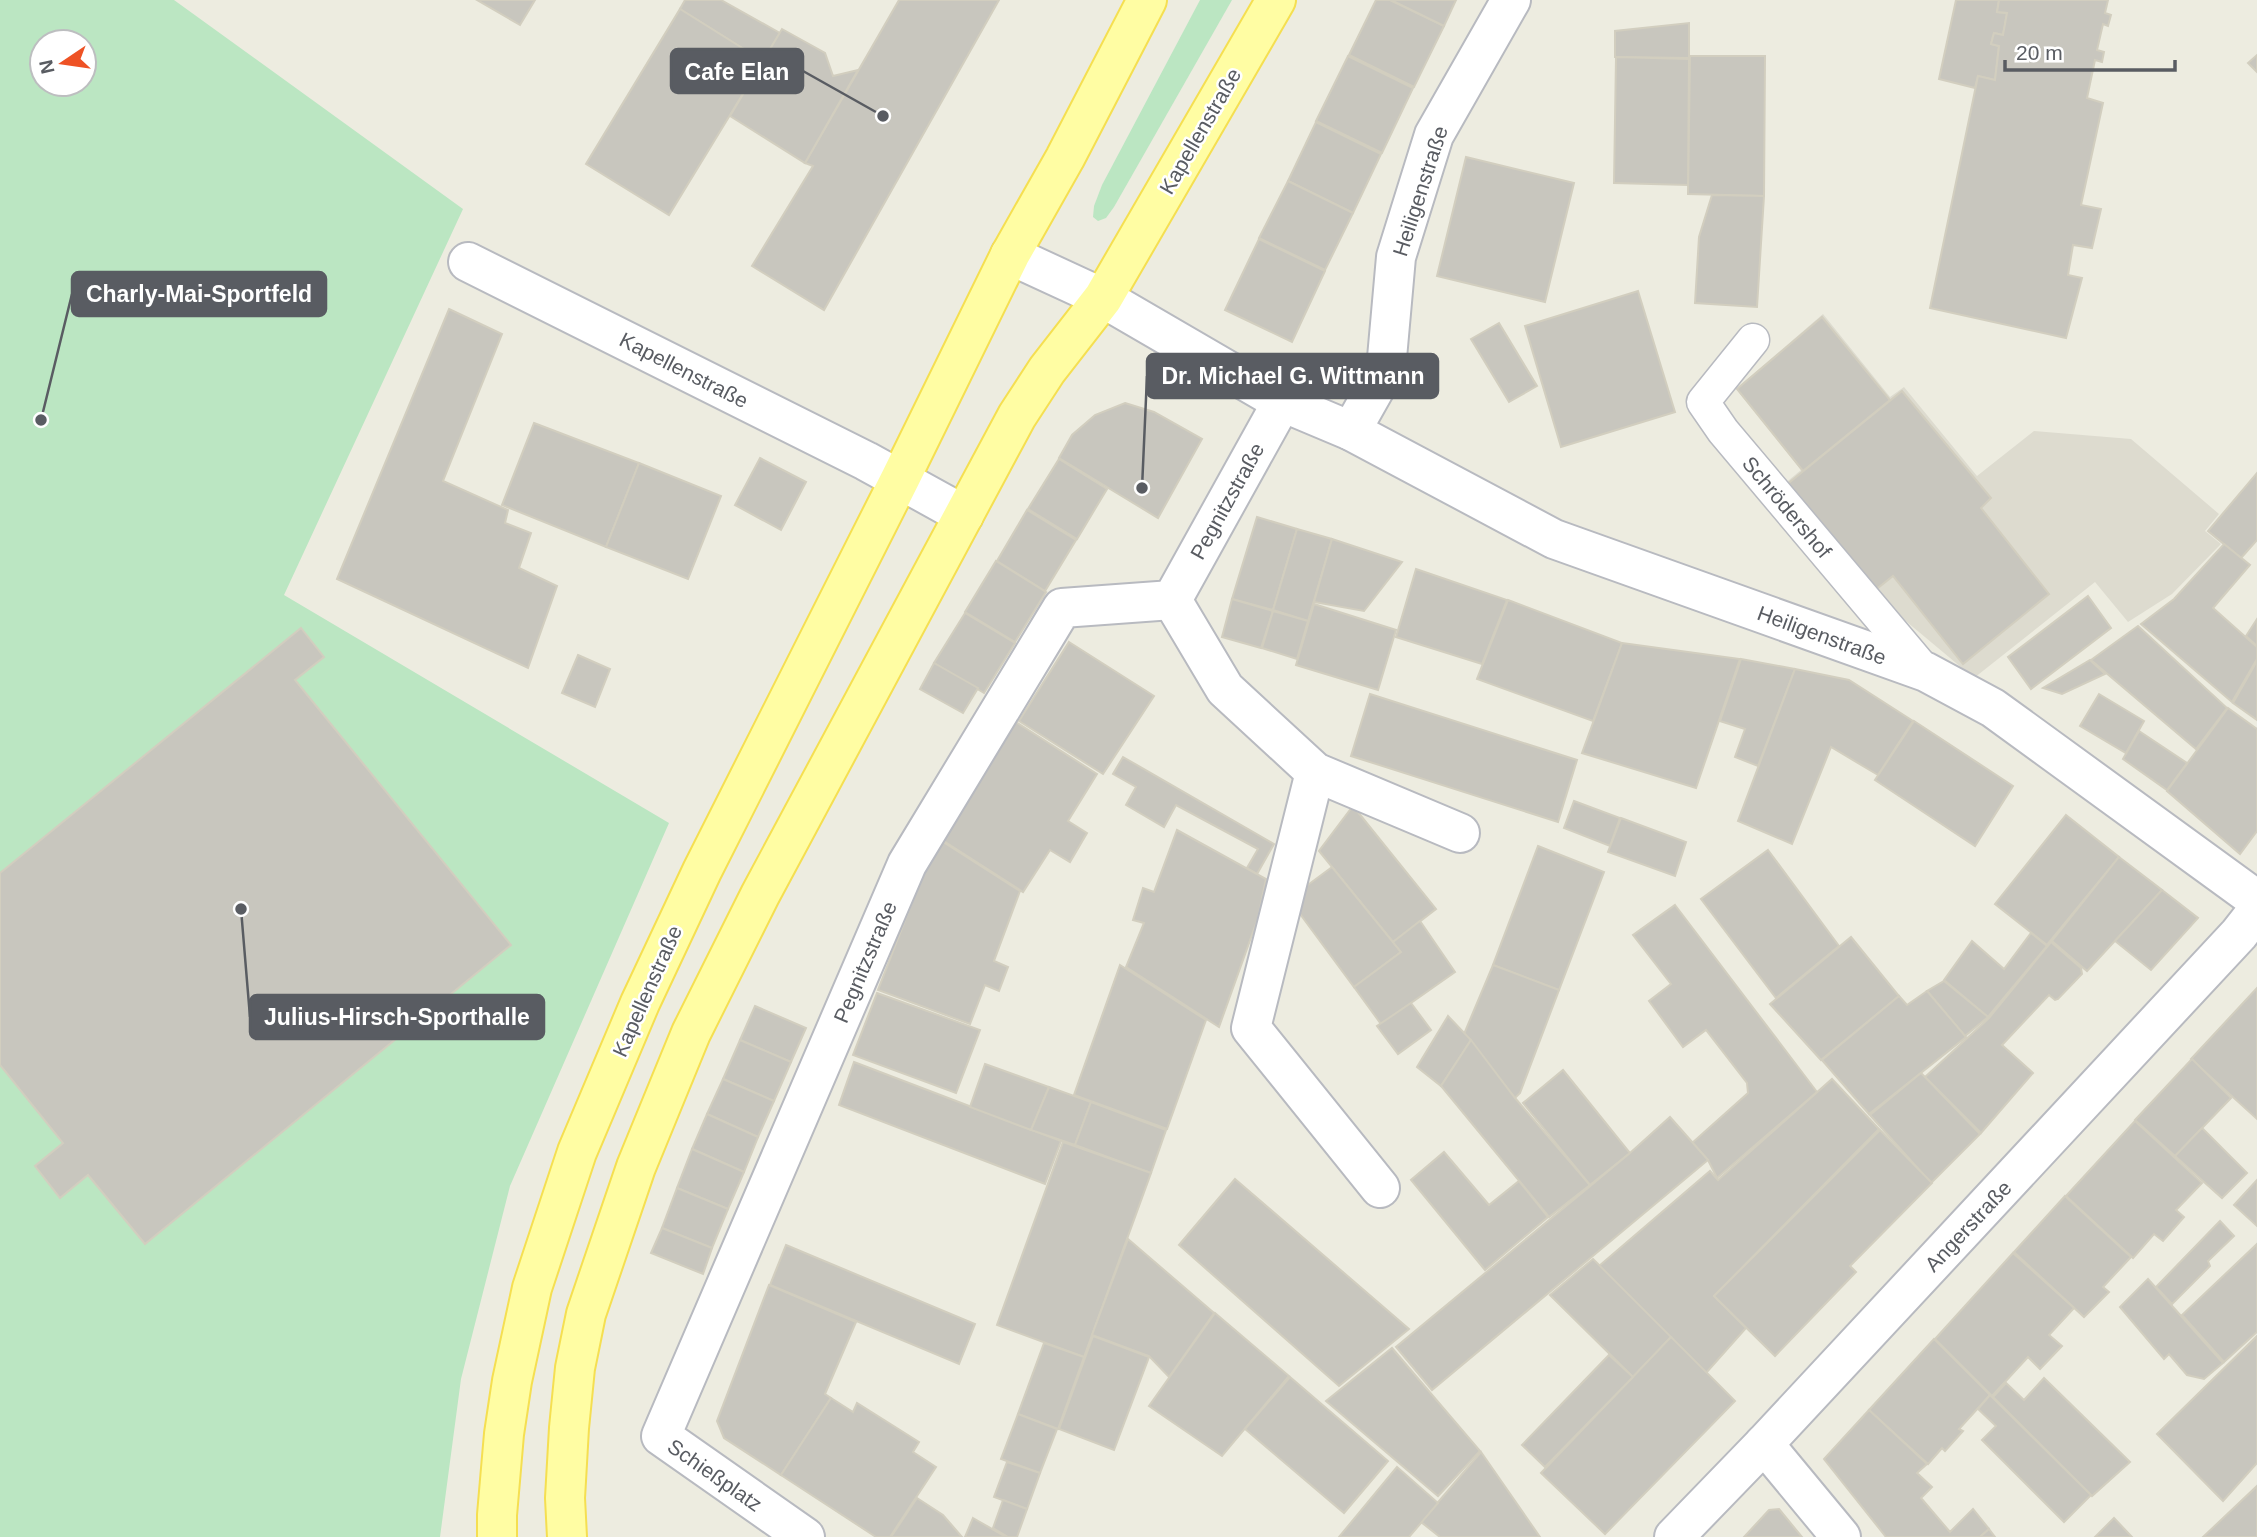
<svg xmlns="http://www.w3.org/2000/svg" width="2257" height="1537" font-family="Arial,sans-serif">
<style>
.education{fill:#dddbcf}
.green{fill:#bbe6c2;fill-rule:evenodd}
.building{fill:#c8c6be;stroke:#d2cebf;stroke-width:2}
.lines{fill:none;stroke-linecap:round;stroke-linejoin:round}
.lane-casing{stroke:#b8bac0;stroke-width:35}
.street-casing{stroke:#b8bac0;stroke-width:42}
.primary-casing{stroke:#f5df51;stroke-width:42}
.lane{stroke:#fff;stroke-width:32}
.street{stroke:#fff;stroke-width:38}
.primary{stroke:#fffda3;stroke-width:38}
.labels{text-anchor:middle;dominant-baseline:central;stroke-width:5;stroke-linejoin:round;paint-order:stroke}
.street-label{font-size:21px;fill:#595c62;stroke:#fff}
.leader{fill:none;stroke:#595c62;stroke-width:2.5}
.callout-dot{fill:#595c62;stroke:#fff;stroke-width:2.5}
.callout{fill:#595c62;stroke:#595c62;stroke-width:2.5}
.callout-label{font-size:23px;text-anchor:middle;font-weight:bold;fill:#fff}
</style>
<rect width="100%" height="100%" fill="#edece0"/>
<path class="education" d="M 1823,314 L 1890,397 L 1904,387 L 1977,476 L 2034,431 L 2131,439 L 2219,514 L 2205,531 L 2221,544 L 2172,594 L 2128,622 L 2095,582 L 1974,678 L 1871,592 L 1783,485 L 1801,470 L 1736,389 Z"/>
<g class="green">
<path d="M 0,0 L 174,0 L 463,209 L 284,595 L 669,823 L 510,1186 L 461,1379 L 440,1537 L 0,1537 ZM 42,42 L 84,42 L 84,84 L 42,84 Z"/>
<path d="M 1200,0 L 1232,0 L 1114,207 L 1106,218 L 1098,221 L 1093,217 L 1094,206 L 1102,185 Z"/>
</g>
<g class="building">
<path d="M 477,0 L 535,0 L 520,25 Z"/>
<path d="M 685,0 L 721,0 L 780,33 L 763,61 L 680,9 Z"/>
<path d="M 899,0 L 999,0 L 824,310 L 752,266 L 813,166 L 805,163 Z"/>
<path d="M 1376,0 L 1390,0 L 1444,26 L 1414,87 L 1349,55 Z"/>
<path d="M 1391,0 L 1456,0 L 1444,26 Z"/>
<path d="M 1956,0 L 2009,0 L 1999,0 L 1997,12 L 2007,13 L 2003,35 L 1994,33 L 1991,44 L 1999,46 L 1995,80 L 1978,76 L 1975,88 L 1939,79 Z"/>
<path d="M 1999,0 L 2108,0 L 2105,13 L 2111,15 L 2108,26 L 2103,24 L 2097,50 L 2104,52 L 2102,62 L 2095,60 L 2087,98 L 2103,103 L 2081,205 L 2101,209 L 2092,248 L 2073,245 L 2068,275 L 2082,278 L 2066,338 L 1930,308 L 1978,76 L 1995,80 L 1999,46 L 1991,44 L 1994,33 L 2003,35 L 2007,13 L 1997,12 Z"/>
<path d="M 680,9 L 763,61 L 669,215 L 586,164 Z"/>
<path d="M 1689,23 L 1689,58 L 1615,57 L 1615,31 Z"/>
<path d="M 782,29 L 825,53 L 833,76 L 858,70 L 805,163 L 730,116 Z"/>
<path d="M 2257,55 L 2257,72 L 2248,63 Z"/>
<path d="M 1348,56 L 1413,88 L 1382,153 L 1316,121 Z"/>
<path d="M 1690,56 L 1765,56 L 1764,196 L 1688,194 Z"/>
<path d="M 1616,57 L 1689,59 L 1688,185 L 1614,183 Z"/>
<path d="M 1316,122 L 1381,154 L 1353,213 L 1288,181 Z"/>
<path d="M 1466,157 L 1574,183 L 1545,302 L 1437,276 Z"/>
<path d="M 1288,181 L 1353,213 L 1325,270 L 1259,238 Z"/>
<path d="M 1712,195 L 1764,196 L 1757,307 L 1695,303 L 1699,237 Z"/>
<path d="M 1259,239 L 1325,271 L 1292,342 L 1225,310 Z"/>
<path d="M 1638,291 L 1675,412 L 1561,447 L 1525,326 Z"/>
<path d="M 449,309 L 502,334 L 443,481 L 508,510 L 505,523 L 531,533 L 519,568 L 557,586 L 528,668 L 337,579 Z"/>
<path d="M 1822,317 L 1890,400 L 1803,471 L 1737,389 Z"/>
<path d="M 1499,323 L 1537,386 L 1509,402 L 1471,339 Z"/>
<path d="M 1902,391 L 1991,498 L 1981,508 L 2049,594 L 1963,664 L 1893,576 L 1874,591 L 1785,486 Z"/>
<path d="M 1125,403 L 1154,412 L 1202,439 L 1158,518 L 1059,458 L 1072,435 L 1095,415 Z"/>
<path d="M 534,423 L 639,463 L 606,547 L 502,505 Z"/>
<path d="M 760,458 L 806,482 L 781,530 L 735,505 Z"/>
<path d="M 1059,459 L 1107,489 L 1077,539 L 1028,509 Z"/>
<path d="M 639,463 L 721,496 L 688,579 L 606,547 Z"/>
<path d="M 2257,473 L 2257,540 L 2241,558 L 2208,531 Z"/>
<path d="M 1027,510 L 1076,540 L 1045,591 L 997,561 Z"/>
<path d="M 1257,517 L 1297,529 L 1273,610 L 1232,599 Z"/>
<path d="M 1297,529 L 1332,539 L 1308,621 L 1273,610 Z"/>
<path d="M 1332,539 L 1402,562 L 1364,611 L 1314,602 Z"/>
<path d="M 2224,544 L 2250,565 L 2213,608 L 2257,647 L 2257,659 L 2232,702 L 2141,624 L 2174,599 Z"/>
<path d="M 996,561 L 1046,592 L 1015,642 L 965,612 Z"/>
<path d="M 1416,569 L 1507,600 L 1482,664 L 1396,637 Z"/>
<path d="M 2088,596 L 2111,628 L 2031,689 L 2008,657 Z"/>
<path d="M 1232,599 L 1273,611 L 1261,648 L 1222,637 Z"/>
<path d="M 1508,600 L 1622,643 L 1593,721 L 1477,679 Z"/>
<path d="M 1314,604 L 1396,630 L 1378,690 L 1296,665 Z"/>
<path d="M 1273,611 L 1308,621 L 1297,659 L 1262,648 Z"/>
<path d="M 965,613 L 1015,643 L 984,693 L 934,663 Z"/>
<path d="M 2257,619 L 2257,646 L 2246,636 Z"/>
<path d="M 2138,626 L 2227,708 L 2196,749 L 2091,660 Z"/>
<path d="M 301,628 L 324,657 L 295,680 L 511,945 L 145,1244 L 88,1175 L 60,1198 L 35,1166 L 63,1143 L 0,1065 L 0,873 Z"/>
<path d="M 1069,642 L 1154,696 L 1103,774 L 1019,721 Z"/>
<path d="M 1622,643 L 1740,659 L 1696,788 L 1582,753 Z"/>
<path d="M 578,655 L 610,669 L 595,707 L 562,693 Z"/>
<path d="M 1741,659 L 1795,669 L 1758,766 L 1735,757 L 1745,729 L 1720,721 Z"/>
<path d="M 2090,660 L 2105,674 L 2062,694 L 2043,688 Z"/>
<path d="M 2257,661 L 2257,720 L 2233,703 Z"/>
<path d="M 934,663 L 978,688 L 963,713 L 920,689 Z"/>
<path d="M 1795,669 L 1849,680 L 1913,721 L 1878,775 L 1831,747 L 1792,844 L 1738,821 Z"/>
<path d="M 1370,694 L 1577,760 L 1558,822 L 1351,756 Z"/>
<path d="M 2099,694 L 2144,721 L 2126,753 L 2080,726 Z"/>
<path d="M 2228,708 L 2257,729 L 2257,831 L 2240,854 L 2167,791 Z"/>
<path d="M 1914,721 L 2013,786 L 1975,846 L 1875,780 Z"/>
<path d="M 1016,722 L 1097,774 L 1068,821 L 1087,833 L 1070,862 L 1050,850 L 1023,892 L 939,838 Z"/>
<path d="M 2139,731 L 2187,763 L 2167,790 L 2123,759 Z"/>
<path d="M 1123,757 L 1274,844 L 1257,874 L 1247,868 L 1258,849 L 1176,805 L 1164,827 L 1126,805 L 1136,787 L 1113,774 Z"/>
<path d="M 1574,801 L 1620,818 L 1610,846 L 1564,828 Z"/>
<path d="M 1353,806 L 1436,909 L 1393,942 L 1319,851 Z"/>
<path d="M 2066,815 L 2119,857 L 2047,945 L 1995,904 Z"/>
<path d="M 1621,818 L 1686,842 L 1675,876 L 1608,852 Z"/>
<path d="M 1177,830 L 1266,879 L 1258,918 L 1219,1027 L 1126,967 L 1144,923 L 1133,920 L 1143,888 L 1154,892 Z"/>
<path d="M 937,838 L 1020,891 L 994,961 L 1008,967 L 999,991 L 985,985 L 970,1024 L 878,990 Z"/>
<path d="M 1538,846 L 1604,872 L 1559,990 L 1493,965 Z"/>
<path d="M 1768,850 L 1839,946 L 1776,998 L 1701,899 Z"/>
<path d="M 2119,857 L 2162,890 L 2087,971 L 2052,941 Z"/>
<path d="M 1332,867 L 1401,952 L 1354,987 L 1289,899 Z"/>
<path d="M 2162,890 L 2198,918 L 2151,970 L 2115,941 Z"/>
<path d="M 1675,905 L 1817,1092 L 1717,1178 L 1708,1160 L 1692,1143 L 1748,1093 L 1747,1083 L 1706,1030 L 1683,1047 L 1649,1001 L 1671,984 L 1633,935 Z"/>
<path d="M 1420,921 L 1455,972 L 1381,1024 L 1354,987 L 1401,952 L 1393,942 Z"/>
<path d="M 2031,933 L 2047,946 L 1988,1017 L 1944,980 L 1972,941 L 2004,969 Z"/>
<path d="M 1851,937 L 1899,996 L 1821,1060 L 1770,1004 Z"/>
<path d="M 2051,942 L 2081,968 L 2082,974 L 2058,999 L 2055,1000 L 2049,995 L 2002,1045 L 2033,1073 L 1981,1133 L 1925,1077 L 1989,1018 Z"/>
<path d="M 1120,965 L 1206,1020 L 1167,1129 L 1074,1095 Z"/>
<path d="M 1493,965 L 1559,990 L 1520,1093 L 1515,1098 L 1464,1034 Z"/>
<path d="M 1944,981 L 1988,1017 L 1965,1036 L 1927,991 Z"/>
<path d="M 2257,988 L 2257,1119 L 2191,1059 Z"/>
<path d="M 1927,991 L 1966,1037 L 1869,1114 L 1822,1060 L 1899,996 L 1907,1005 Z"/>
<path d="M 877,993 L 980,1030 L 956,1093 L 853,1055 Z"/>
<path d="M 1411,1003 L 1431,1030 L 1398,1054 L 1377,1026 Z"/>
<path d="M 755,1006 L 806,1028 L 791,1062 L 740,1040 Z"/>
<path d="M 1448,1016 L 1471,1040 L 1441,1086 L 1417,1067 Z"/>
<path d="M 740,1040 L 791,1062 L 774,1101 L 723,1079 Z"/>
<path d="M 1471,1040 L 1515,1098 L 1590,1185 L 1549,1217 L 1441,1086 Z"/>
<path d="M 2192,1059 L 2231,1098 L 2175,1156 L 2135,1120 Z"/>
<path d="M 854,1062 L 1061,1141 L 1045,1184 L 839,1105 Z"/>
<path d="M 985,1064 L 1049,1087 L 1031,1130 L 970,1107 Z"/>
<path d="M 1563,1070 L 1630,1153 L 1590,1185 L 1523,1103 Z"/>
<path d="M 1921,1073 L 1980,1134 L 1931,1183 L 1870,1115 Z"/>
<path d="M 723,1079 L 774,1101 L 758,1137 L 707,1114 Z"/>
<path d="M 1832,1079 L 1879,1129 L 1714,1296 L 1746,1328 L 1706,1373 L 1599,1266 L 1710,1171 L 1718,1180 Z"/>
<path d="M 1049,1087 L 1091,1102 L 1075,1145 L 1031,1130 Z"/>
<path d="M 1091,1102 L 1166,1130 L 1151,1173 L 1075,1145 Z"/>
<path d="M 707,1114 L 758,1137 L 744,1172 L 692,1149 Z"/>
<path d="M 1670,1117 L 1708,1160 L 1432,1390 L 1396,1347 L 1630,1153 Z"/>
<path d="M 2135,1121 L 2202,1183 L 2176,1210 L 2184,1217 L 2163,1241 L 2154,1234 L 2133,1258 L 2066,1196 Z"/>
<path d="M 2202,1128 L 2247,1173 L 2222,1198 L 2175,1156 Z"/>
<path d="M 1880,1130 L 1932,1183 L 1850,1266 L 1856,1272 L 1775,1356 L 1714,1296 Z"/>
<path d="M 1063,1142 L 1151,1173 L 1084,1357 L 997,1325 Z"/>
<path d="M 692,1149 L 744,1172 L 728,1209 L 677,1188 Z"/>
<path d="M 1444,1152 L 1489,1205 L 1519,1181 L 1548,1217 L 1485,1270 L 1411,1180 Z"/>
<path d="M 1235,1179 L 1409,1329 L 1339,1386 L 1179,1245 Z"/>
<path d="M 2257,1180 L 2257,1226 L 2234,1205 Z"/>
<path d="M 677,1188 L 728,1209 L 712,1248 L 662,1228 Z"/>
<path d="M 2065,1196 L 2131,1257 L 2103,1287 L 2109,1292 L 2084,1317 L 2014,1252 Z"/>
<path d="M 2220,1221 L 2234,1236 L 2208,1261 L 2210,1266 L 2172,1304 L 2156,1287 Z"/>
<path d="M 662,1228 L 712,1248 L 703,1274 L 651,1253 Z"/>
<path d="M 1128,1239 L 1214,1313 L 1169,1377 L 1149,1356 L 1092,1335 Z"/>
<path d="M 2257,1244 L 2257,1332 L 2224,1362 L 2182,1315 Z"/>
<path d="M 786,1245 L 975,1324 L 959,1364 L 770,1285 Z"/>
<path d="M 2013,1253 L 2074,1308 L 2049,1335 L 2062,1346 L 2040,1369 L 2028,1357 L 1992,1396 L 1935,1339 Z"/>
<path d="M 1593,1259 L 1671,1337 L 1633,1377 L 1550,1295 Z"/>
<path d="M 2148,1279 L 2223,1363 L 2204,1379 L 2187,1375 L 2169,1354 L 2164,1359 L 2120,1307 Z"/>
<path d="M 769,1285 L 856,1322 L 825,1394 L 831,1398 L 781,1475 L 724,1438 L 717,1421 Z"/>
<path d="M 1215,1313 L 1289,1376 L 1222,1456 L 1149,1406 Z"/>
<path d="M 1093,1336 L 1149,1357 L 1114,1450 L 1059,1429 Z"/>
<path d="M 2257,1336 L 2257,1463 L 2223,1501 L 2157,1434 Z"/>
<path d="M 1671,1337 L 1735,1401 L 1605,1534 L 1541,1473 Z"/>
<path d="M 1934,1339 L 1990,1395 L 1959,1429 L 1963,1431 L 1945,1451 L 1942,1448 L 1928,1464 L 1869,1410 Z"/>
<path d="M 1044,1343 L 1084,1357 L 1058,1429 L 1018,1414 Z"/>
<path d="M 1392,1348 L 1480,1451 L 1438,1496 L 1326,1401 Z"/>
<path d="M 1609,1355 L 1633,1377 L 1545,1467 L 1522,1445 Z"/>
<path d="M 1290,1377 L 1388,1461 L 1344,1513 L 1245,1429 Z"/>
<path d="M 2044,1378 L 2130,1462 L 2092,1496 L 1993,1397 L 2006,1383 L 2024,1400 Z"/>
<path d="M 1990,1395 L 2091,1495 L 2064,1522 L 1982,1440 L 1996,1426 L 1978,1409 Z"/>
<path d="M 831,1398 L 853,1412 L 857,1403 L 919,1442 L 913,1452 L 936,1467 L 890,1537 L 876,1537 L 781,1475 Z"/>
<path d="M 1869,1410 L 1927,1464 L 1917,1473 L 1932,1487 L 1921,1498 L 1950,1532 L 1973,1509 L 1989,1529 L 1980,1537 L 1886,1537 L 1824,1459 Z"/>
<path d="M 1018,1414 L 1057,1429 L 1040,1473 L 1001,1459 Z"/>
<path d="M 1481,1452 L 1540,1537 L 1440,1537 L 1421,1522 Z"/>
<path d="M 1007,1462 L 1040,1473 L 1027,1509 L 994,1497 Z"/>
<path d="M 1397,1467 L 1438,1503 L 1409,1537 L 1339,1537 Z"/>
<path d="M 2257,1486 L 2257,1537 L 2203,1537 Z"/>
<path d="M 917,1498 L 943,1515 L 962,1537 L 891,1537 Z"/>
<path d="M 1003,1500 L 1027,1509 L 1017,1537 L 1008,1537 L 993,1528 Z"/>
<path d="M 1779,1509 L 1802,1537 L 1744,1537 L 1769,1510 Z"/>
<path d="M 973,1518 L 1006,1537 L 965,1537 Z"/>
<path d="M 2114,1518 L 2132,1537 L 2095,1537 Z"/>
<path d="M 1989,1529 L 1995,1537 L 1980,1537 Z"/>
</g>
<g class="lines">
<g class="lane-casing">
<path id="lane" d="M 1753,340 L 1703,402 L 1723,431 L 1926,672"/>
</g>
<g class="street-casing">
<g id="street">
<path d="M 1010,255 L 1103,298 L 1282,402 L 1351,431 L 1554,539 L 1926,672 L 1993,708 L 2257,900"/>
<path d="M 468,262 L 866,461 L 964,515"/>
<path d="M 1351,431 L 1386,369 L 1396,257 L 1434,135 L 1511,0"/>
<path d="M 1172,600 L 1225,689 L 1315,772 L 1460,833"/>
<path d="M 1315,772 L 1251,1028 L 1380,1188"/>
<path d="M 1764,1444 L 1841,1537"/>
<path d="M 805,1537 L 661,1436 L 907,864 L 1062,608 L 1172,600 L 1282,402"/>
<path d="M 1674,1537 L 1764,1444 L 2239,934 L 2257,911"/>
</g>
</g>
<g class="primary-casing">
<g id="primary">
<path d="M 497,1537 L 497,1515 L 504,1434 L 512,1381 L 532,1288 L 577,1152 L 640,1003 L 702,871 L 900,479 L 1010,255 L 1065,158 L 1147,0"/>
<path d="M 567,1537 L 565,1498 L 569,1428 L 575,1368 L 586,1314 L 636,1167 L 691,1033 L 760,895 L 1017,416 L 1047,370 L 1103,298 L 1276,0"/>
</g>
</g>
<use href="#lane" class="lane"/>
<use href="#street" class="street"/>
<use href="#primary" class="primary"/>
</g>
<g class="labels">
<g class="street-label">
<text transform="translate(1200 131) rotate(-60)">Kapellenstraße</text>
<text transform="translate(1420 191) rotate(-72)">Heiligenstraße</text>
<text transform="translate(684 370) rotate(27)">Kapellenstraße</text>
<text transform="translate(1227 501) rotate(-61)">Pegnitzstraße</text>
<text transform="translate(1787 507) rotate(50)">Schrödershof</text>
<text transform="translate(1822 635) rotate(20)">Heiligenstraße</text>
<text transform="translate(865 962) rotate(-67)">Pegnitzstraße</text>
<text transform="translate(647 991) rotate(-66)">Kapellenstraße</text>
<text transform="translate(1968 1226) rotate(-47)">Angerstraße</text>
<text transform="translate(715 1475) rotate(35)">Schießplatz</text>
</g>
</g>
<path class="leader" d="M883 116L803 71M41 420L72 294M1142 488L1147 376M241 909L250 1017"/>
<g class="callout-dot">
<circle cx="883" cy="116" r="7"/>
<circle cx="41" cy="420" r="7"/>
<circle cx="1142" cy="488" r="7"/>
<circle cx="241" cy="909" r="7"/>
</g>
<g class="callout">
<rect x="671" y="49" width="132" height="44" rx="7"/>
<rect x="72" y="272" width="254" height="44" rx="7"/>
<rect x="1147" y="354" width="291" height="44" rx="7"/>
<rect x="250" y="995" width="294" height="44" rx="7"/>
</g>
<g class="callout-label">
<text x="737" y="80">Cafe Elan</text>
<text x="199" y="302">Charly-Mai-Sportfeld</text>
<text x="1293" y="384">Dr. Michael G. Wittmann</text>
<text x="397" y="1025">Julius-Hirsch-Sporthalle</text>
</g>
<g transform="translate(63 63) rotate(257)"><circle r="33" fill="#ffffff" stroke="#bdbec0" stroke-width="2"/>
<path d="M0-5L12 26L0 18L-12 26Z" fill="#ee5225"/>
<text y="-10" font-size="19" font-weight="bold" text-anchor="middle" fill="#595c62">N</text>
</g>
<path d="M2005 60v10h170v-10" fill="none" stroke="#595c62" stroke-width="3.5"/>
<text x="2016" y="60" font-size="21" fill="#595c62" stroke="#ffffff" stroke-width="5" paint-order="stroke">20 m</text>
</svg>
